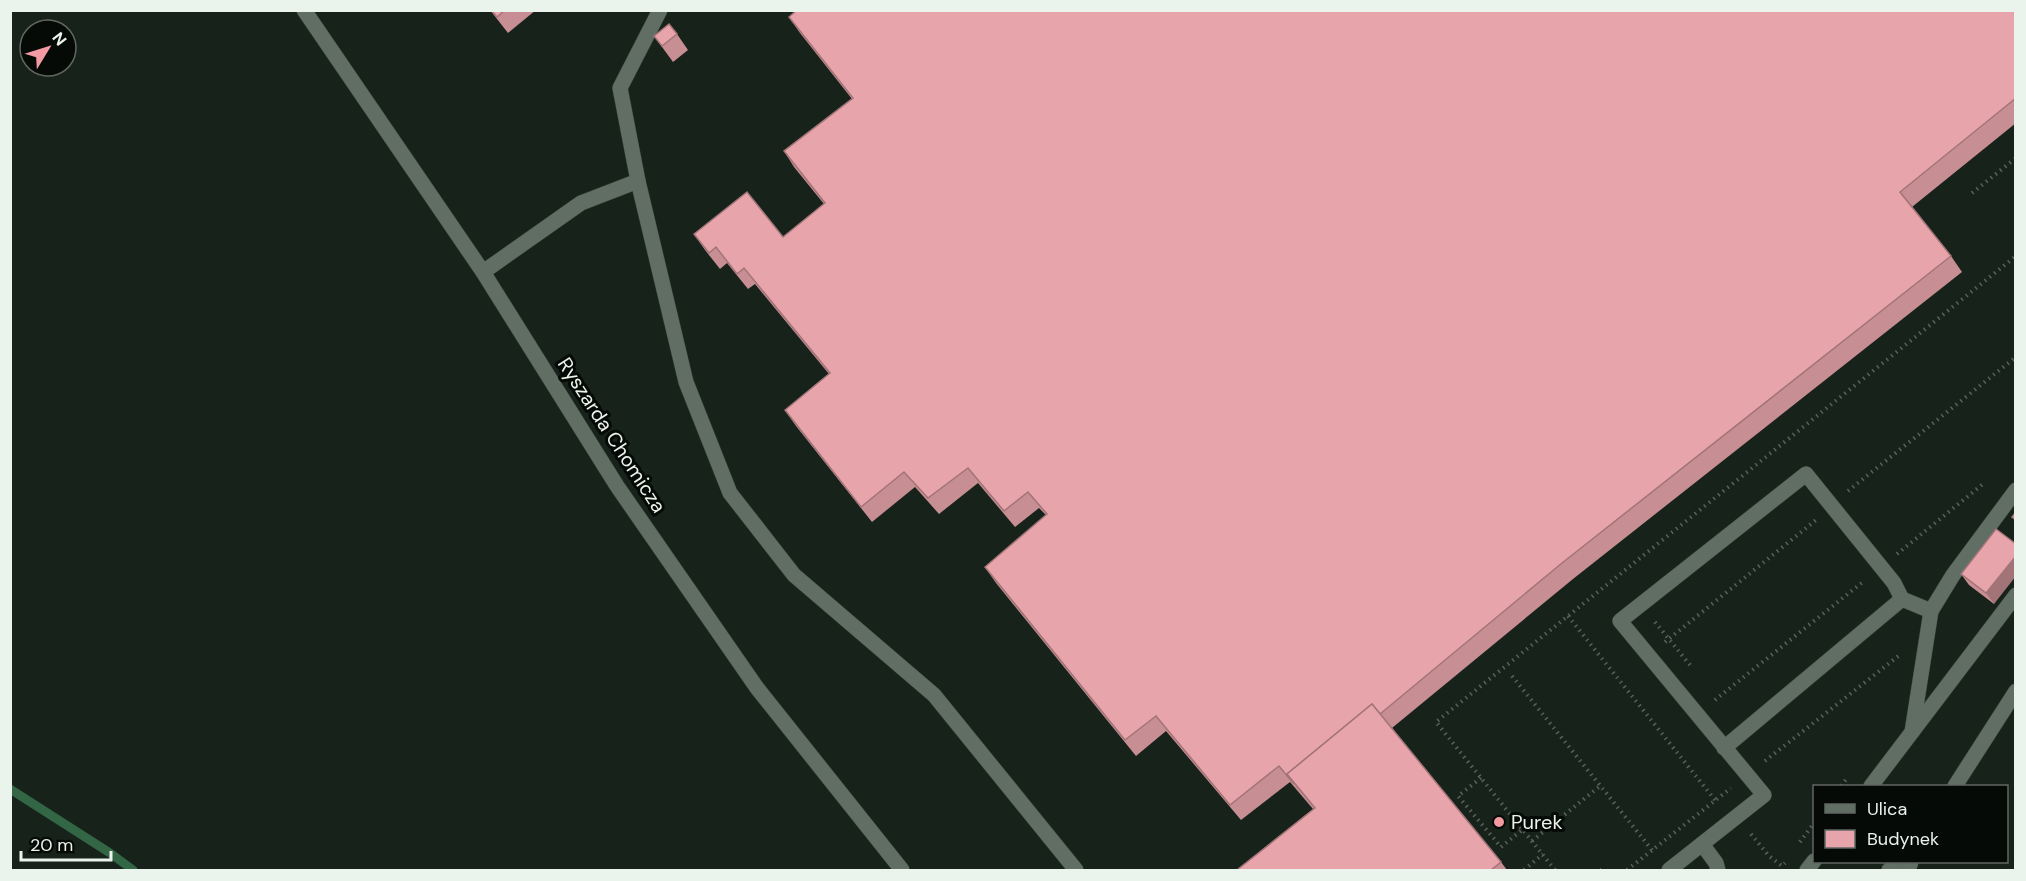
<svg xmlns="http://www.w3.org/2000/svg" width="2026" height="881" font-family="'DM Sans',sans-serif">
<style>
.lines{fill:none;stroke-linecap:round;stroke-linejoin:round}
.stream{stroke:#336645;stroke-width:9}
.minor-casing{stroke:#363f38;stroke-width:16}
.path{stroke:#58625b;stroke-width:4;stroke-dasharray:1.5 4.5;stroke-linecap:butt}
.minor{stroke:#606e64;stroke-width:15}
.wall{fill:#c78e93}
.shaded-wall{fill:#a27478}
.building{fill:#e7a5ab;stroke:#a27478;stroke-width:1.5}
.poi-dot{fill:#f49aa3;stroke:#060a07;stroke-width:2}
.labels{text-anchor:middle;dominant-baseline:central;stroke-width:6;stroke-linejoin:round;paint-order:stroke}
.street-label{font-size:20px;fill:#ebf3ed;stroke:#060a07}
.poi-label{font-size:20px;fill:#ebf3ed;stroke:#060a07;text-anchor:start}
</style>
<rect width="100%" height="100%" fill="#16221a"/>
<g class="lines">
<path class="stream" d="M 10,789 L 110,853 L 133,870"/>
<g class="minor-casing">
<g id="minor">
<path d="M 304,10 L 483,272 L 617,486 L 757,688 L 902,870"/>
<path d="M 660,10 L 620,88 L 638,181 L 686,382 L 730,493 L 794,575 L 934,695 L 1076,870"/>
<path d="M 483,272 L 581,203 L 638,181"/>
<path d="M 1902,599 L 1931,611"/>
<path d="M 1912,732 L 1931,611 L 1953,575 L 2016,490"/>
<path d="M 1871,786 L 2016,595"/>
<path d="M 1955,786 L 2016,691"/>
<path d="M 1702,844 L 1716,863 L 1718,870"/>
<path d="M 1669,870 L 1764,795 L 1620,621 L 1806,474 L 1894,583 L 1902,599 L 1724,748"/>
<path d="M 1807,870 L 1814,861"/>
<path d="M 1889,870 L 1900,862"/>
<path d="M 1908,870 L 1911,862"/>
</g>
</g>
<g class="path">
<path d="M 1972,193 L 2016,158"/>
<path d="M 1848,491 L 2016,357"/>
<path d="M 1897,554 L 1983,484"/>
<path d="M 1568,616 L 1715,800"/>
<path d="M 1655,622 L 1690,665"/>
<path d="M 1665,642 L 1816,520"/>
<path d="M 1512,676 L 1652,850"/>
<path d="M 1715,700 L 1864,581"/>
<path d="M 1765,761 L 1901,654"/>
<path d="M 1481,778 L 1458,796 L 1501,847 L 1522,830"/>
<path d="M 1841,786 L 1848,777"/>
<path d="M 1751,834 L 1769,856 L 1782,866 L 1785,863"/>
<path d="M 1532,841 L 1600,786"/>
<path d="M 1800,842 L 1814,823"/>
<path d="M 1524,870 L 1543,854"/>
<path d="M 1555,870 L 1436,722 L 2016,256"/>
<path d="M 1600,870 L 1601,870"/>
<path d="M 1627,870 L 1731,788"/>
</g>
<use href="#minor" class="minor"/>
</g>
<g class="wall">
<path d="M 490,10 L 536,10 L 508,33 Z"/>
<path d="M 2016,10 L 2016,123 L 1912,207 L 1951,256 L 1962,272 L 1573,579 L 1392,728 L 1501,862 L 1507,870 L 1237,870 L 1313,809 L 1290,782 L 1241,820 L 1166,731 L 1136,756 L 996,583 L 985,567 L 1046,515 L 1039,508 L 1015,527 L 978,483 L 939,514 L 915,487 L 872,522 L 796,426 L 785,410 L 829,374 L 755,284 L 748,289 L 727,263 L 720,269 L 705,250 L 694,234 L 783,237 L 824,204 L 794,167 L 784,151 L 852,99 L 800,33 L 789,17 Z"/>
<path d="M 677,34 L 688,50 L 673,62 L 654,36 Z"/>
<path d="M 1996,529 L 1994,604 L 1969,585 L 1961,574 Z"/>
</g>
<path class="shaded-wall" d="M 2016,556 L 2016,576 L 1994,604 L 1986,593 Z"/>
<g class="building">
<path d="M 491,10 L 505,10 L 497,17 Z"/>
<path d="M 797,10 L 2016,10 L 2016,98 L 1900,192 L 1951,256 L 1562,563 L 1380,714 L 1372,704 L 1287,774 L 1294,784 L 1279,766 L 1230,805 L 1156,716 L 1125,740 L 985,567 L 1047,514 L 1028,492 L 1004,511 L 968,468 L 928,498 L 904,472 L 861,507 L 785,410 L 830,373 L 744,268 L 737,274 L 716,247 L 709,253 L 694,234 L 747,192 L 783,237 L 825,203 L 784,151 L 853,98 L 789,17 Z"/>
<path d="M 669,24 L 677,34 L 662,46 L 654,36 Z"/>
<path d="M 2016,512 L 2016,520 L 2012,517 Z"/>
<path d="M 1996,529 L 2016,544 L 2016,556 L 1986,593 L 1961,574 Z"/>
<path d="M 1372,704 L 1501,862 L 1491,870 L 1237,870 L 1315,808 L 1287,774 Z"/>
</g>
<circle class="poi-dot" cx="1499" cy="822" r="6"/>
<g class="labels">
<g class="street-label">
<text transform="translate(612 435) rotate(57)">Ryszarda Chomicza</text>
</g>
<g class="poi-label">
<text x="1511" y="822">Purek</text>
</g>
</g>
<rect width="2026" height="881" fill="none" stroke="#ebf3ed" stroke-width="24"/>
<rect x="1813" y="785" width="195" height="78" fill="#060a07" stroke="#626763" stroke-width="1.5"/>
<rect x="1825" y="804" width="30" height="9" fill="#606e64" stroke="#626763" stroke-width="1.5"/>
<text x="1867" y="815" font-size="18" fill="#ebf3ed">Ulica</text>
<rect x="1825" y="830" width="30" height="18" fill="#e7a5ab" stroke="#626763" stroke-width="1.5"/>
<text x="1867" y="845" font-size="18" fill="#ebf3ed">Budynek</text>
<g transform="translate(48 48) rotate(52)"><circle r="28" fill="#060a07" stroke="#626763" stroke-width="1.5"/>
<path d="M0-4.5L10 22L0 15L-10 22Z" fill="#f49aa3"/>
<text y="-9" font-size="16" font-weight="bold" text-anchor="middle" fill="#ebf3ed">N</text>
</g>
<path d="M21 851v9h90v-9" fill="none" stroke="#ebf3ed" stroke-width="3"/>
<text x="30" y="851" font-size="18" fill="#ebf3ed" stroke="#060a07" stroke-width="4.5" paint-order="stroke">20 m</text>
</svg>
